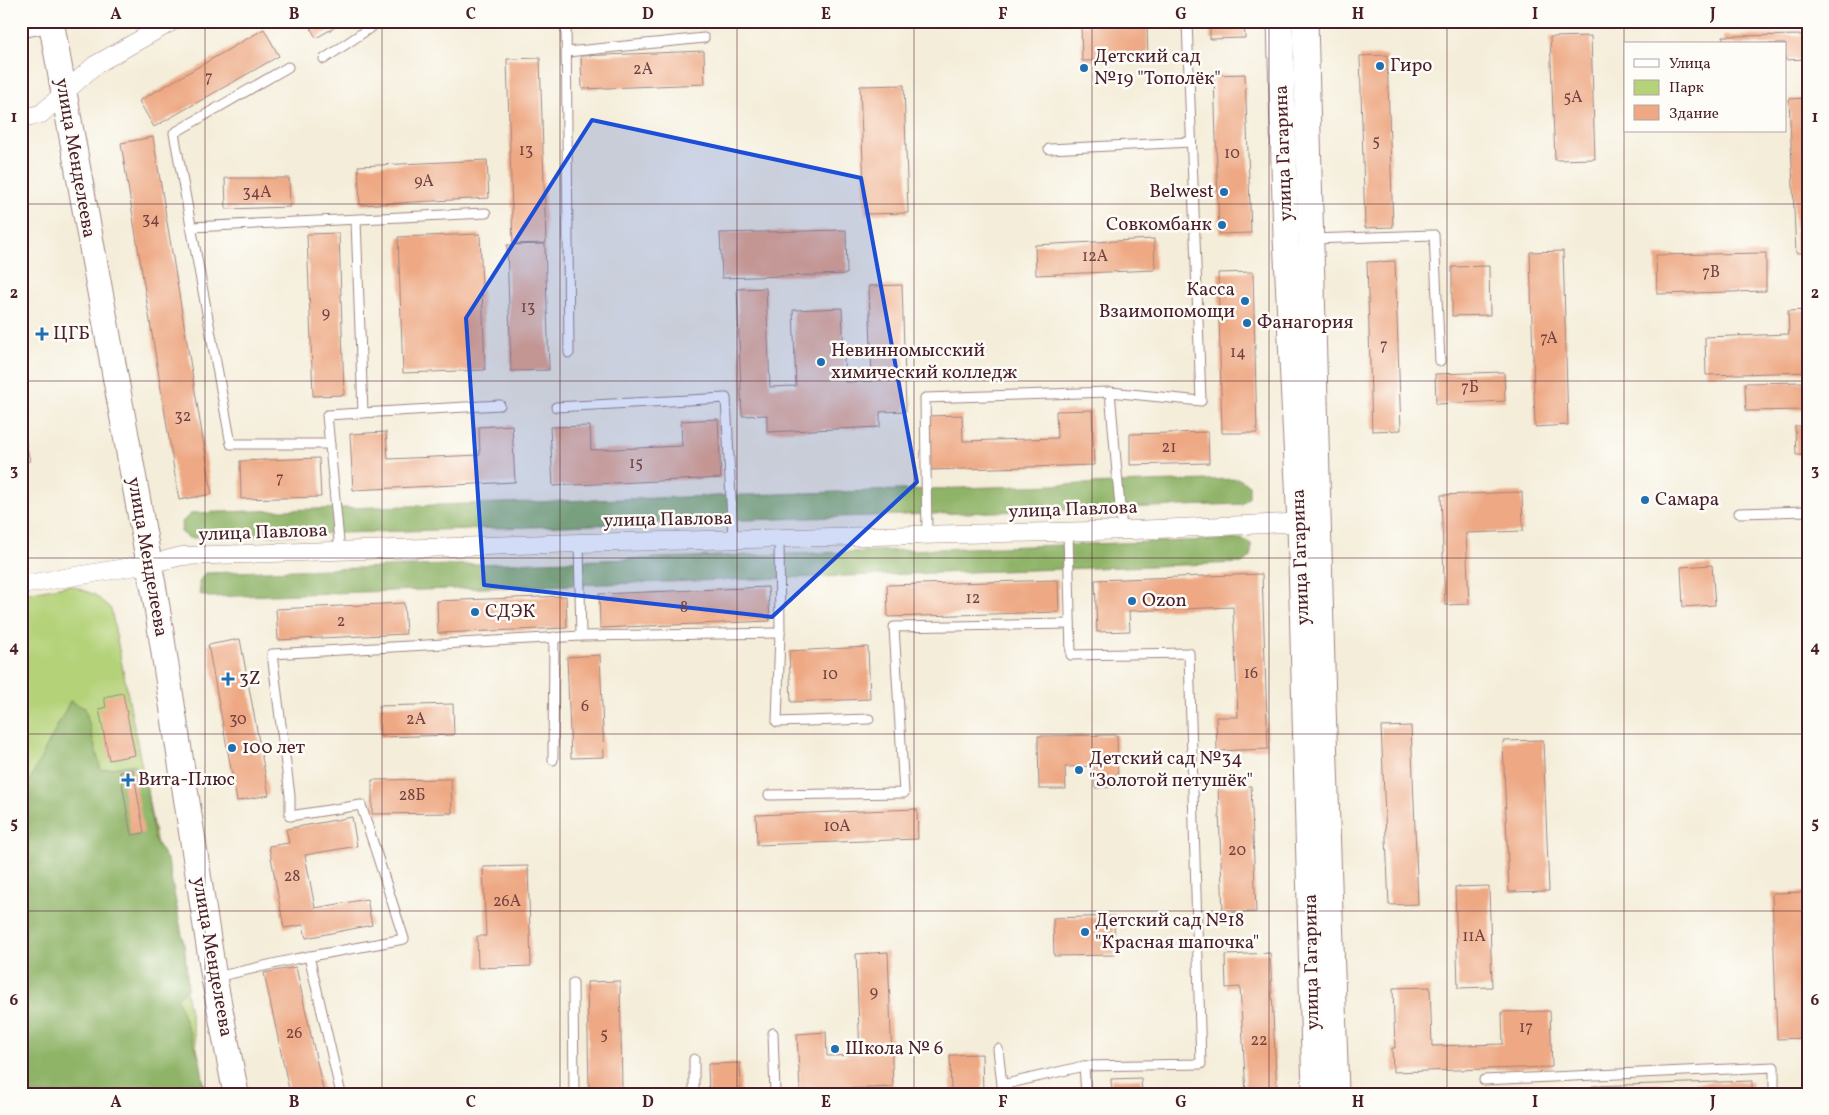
<svg xmlns="http://www.w3.org/2000/svg" width="1829" height="1115" font-family="Vollkorn,serif">
<style>
.green{fill:#b4d278;stroke:#7f7852}
.forest{fill:#8fb468;stroke:#6c6a4a}
.building{fill:#eea883}
.lines{fill:none;stroke-linecap:round;stroke-linejoin:round}
.lane-casing{stroke:#9f8682;stroke-width:11}
.street-casing{stroke:#9f8682;stroke-width:19}
.secondary-casing{stroke:#9f8682;stroke-width:27}
.lane{stroke:#fff;stroke-width:9}
.street{stroke:#fff;stroke-width:18}
.secondary{stroke:#fff;stroke-width:25}
.marked{fill:#1d4ed8;fill-opacity:0.2;stroke:#1d4ed8;stroke-width:4;stroke-linejoin:round}
.grid{fill:none;stroke:#4a1f2b;stroke-width:1;stroke-opacity:0.55}
.poi-dot{fill:#1f6fb2;stroke:#fdfcf7;stroke-width:2}
.labels{text-anchor:middle;dominant-baseline:central;stroke-width:5;stroke-linejoin:round;paint-order:stroke}
.number-label{font-size:16px;fill:#734141}
.poi-label{font-size:19px;fill:#4a1f2b;stroke:#fdfcf7;text-anchor:start}
.street-label{font-size:19px;fill:#4a1f2b;stroke:#fdfcf7}
.neatline{fill:none;stroke:#4a1f2b;stroke-width:2}
.grid-label{font-size:16px;text-anchor:middle;font-weight:bold;fill:#4a1f2b}
</style>
<rect width="100%" height="100%" fill="#fdfcf7"/>
<filter id="ink" filterUnits="userSpaceOnUse"><feTurbulence type="fractalNoise" baseFrequency=".02" numOctaves="2"/><feDisplacementMap in="SourceGraphic" scale="10" xChannelSelector="R" yChannelSelector="G"/><feConvolveMatrix kernelMatrix="1 2 1 2 8 2 1 2 1" color-interpolation-filters="sRGB"/></filter>
<filter id="wash" filterUnits="userSpaceOnUse"><feTurbulence type="fractalNoise" baseFrequency=".0096" numOctaves="4" result="noise"/><feDisplacementMap in="SourceGraphic" scale="20" xChannelSelector="R" yChannelSelector="G"/><feGaussianBlur stdDeviation="1.12" result="paint"/><feColorMatrix in="noise" values="0 0 0 0 0 0 0 0 0 0 0 0 0 0 0 0 0 1.4 0 .05"/><feComposite in="paint" operator="in"/></filter>
<g filter="url(#wash)">
<rect width="100%" height="100%" fill="#f4edd9"/>
<path class="green" d="M 70,585 L 95,595 L 111,609 L 206,1094 L 21,1094 L 21,594 Z"/>
<g class="forest">
<path d="M 1239,479 L 1249,485 L 1249,497 L 1242,504 L 189,538 L 181,532 L 182,522 L 192,513 Z"/>
<path d="M 1243,539 L 1251,544 L 1251,557 L 1242,563 L 209,597 L 200,594 L 199,581 L 206,573 Z"/>
<path d="M 70,701 L 85,708 L 101,770 L 134,764 L 145,776 L 154,839 L 168,861 L 185,951 L 188,988 L 177,999 L 200,1060 L 205,1094 L 21,1094 L 21,797 Z"/>
</g>
<g id="blocks">
<g class="building">
<path d="M 307,21 L 346,21 L 316,38 Z"/>
<path d="M 765,21 L 811,21 L 811,23 L 765,25 Z"/>
<path d="M 1210,21 L 1244,21 L 1245,38 L 1210,39 Z"/>
<path d="M 1147,24 L 1148,60 L 1082,61 L 1081,25 Z"/>
<path d="M 264,29 L 279,56 L 154,127 L 139,101 Z"/>
<path d="M 1808,35 L 1808,59 L 1785,60 L 1785,44 L 1723,44 L 1723,36 Z"/>
<path d="M 1591,36 L 1595,159 L 1555,160 L 1550,37 Z"/>
<path d="M 704,51 L 705,84 L 582,89 L 581,56 Z"/>
<path d="M 1387,55 L 1393,227 L 1365,228 L 1360,56 Z"/>
<path d="M 540,58 L 546,243 L 513,244 L 507,59 Z"/>
<path d="M 1245,74 L 1251,233 L 1219,234 L 1214,75 Z"/>
<path d="M 904,85 L 908,213 L 865,214 L 860,86 Z"/>
<path d="M 1808,98 L 1808,253 L 1796,253 L 1789,99 Z"/>
<path d="M 153,137 L 212,494 L 179,500 L 121,143 Z"/>
<path d="M 487,160 L 489,198 L 360,205 L 358,166 Z"/>
<path d="M 225,178 L 289,178 L 290,207 L 226,209 Z"/>
<path d="M 846,230 L 847,274 L 722,278 L 720,233 Z"/>
<path d="M 339,233 L 344,395 L 313,396 L 307,234 Z"/>
<path d="M 480,234 L 485,370 L 403,373 L 398,237 Z"/>
<path d="M 1154,239 L 1155,270 L 1036,275 L 1035,245 Z"/>
<path d="M 545,244 L 549,370 L 511,371 L 507,245 Z"/>
<path d="M 1563,251 L 1568,425 L 1535,427 L 1530,252 Z"/>
<path d="M 1766,253 L 1766,291 L 1657,294 L 1656,255 Z"/>
<path d="M 1395,261 L 1401,430 L 1372,431 L 1367,262 Z"/>
<path d="M 1489,266 L 1490,315 L 1452,316 L 1452,267 Z"/>
<path d="M 1253,272 L 1257,433 L 1222,433 L 1218,273 Z"/>
<path d="M 902,285 L 906,411 L 880,412 L 880,427 L 767,432 L 767,415 L 742,416 L 737,289 L 766,288 L 770,387 L 796,386 L 793,310 L 842,308 L 845,382 L 872,381 L 869,286 Z"/>
<path d="M 1808,310 L 1808,372 L 1706,375 L 1705,337 L 1789,334 L 1788,311 Z"/>
<path d="M 1504,372 L 1505,401 L 1436,404 L 1435,374 Z"/>
<path d="M 1808,382 L 1808,410 L 1746,411 L 1745,383 Z"/>
<path d="M 1092,410 L 1094,465 L 929,470 L 927,416 L 962,415 L 963,441 L 1057,438 L 1056,411 Z"/>
<path d="M 21,419 L 30,461 L 21,462 Z"/>
<path d="M 718,419 L 721,478 L 553,486 L 550,427 L 590,426 L 591,450 L 682,446 L 681,421 Z"/>
<path d="M 512,425 L 515,482 L 353,490 L 350,434 L 386,432 L 388,459 L 480,455 L 479,427 Z"/>
<path d="M 1795,426 L 1808,426 L 1808,455 L 1796,455 Z"/>
<path d="M 1208,432 L 1209,463 L 1130,465 L 1130,434 Z"/>
<path d="M 319,458 L 321,497 L 241,499 L 240,461 Z"/>
<path d="M 1522,492 L 1523,531 L 1466,533 L 1469,604 L 1445,605 L 1441,495 Z"/>
<path d="M 1712,565 L 1715,605 L 1683,607 L 1681,567 Z"/>
<path d="M 1262,574 L 1268,749 L 1217,751 L 1216,717 L 1238,717 L 1233,607 L 1129,611 L 1130,631 L 1097,632 L 1095,580 Z"/>
<path d="M 1058,580 L 1059,612 L 888,617 L 887,585 Z"/>
<path d="M 768,587 L 770,621 L 600,628 L 599,594 Z"/>
<path d="M 566,596 L 567,628 L 438,633 L 437,601 Z"/>
<path d="M 404,603 L 406,634 L 278,640 L 276,609 Z"/>
<path d="M 240,639 L 269,795 L 237,801 L 208,645 Z"/>
<path d="M 868,647 L 870,699 L 791,702 L 789,651 Z"/>
<path d="M 600,655 L 604,757 L 571,758 L 567,657 Z"/>
<path d="M 123,693 L 135,755 L 109,760 L 99,709 L 106,707 L 104,697 Z"/>
<path d="M 453,704 L 454,735 L 380,737 L 379,706 Z"/>
<path d="M 1411,726 L 1418,904 L 1389,905 L 1381,727 Z"/>
<path d="M 1117,735 L 1118,787 L 1095,788 L 1094,766 L 1065,767 L 1066,789 L 1039,789 L 1038,736 Z"/>
<path d="M 1543,740 L 1549,891 L 1509,892 L 1503,741 Z"/>
<path d="M 133,769 L 144,833 L 131,835 L 120,772 Z"/>
<path d="M 451,779 L 452,813 L 372,814 L 372,780 Z"/>
<path d="M 1251,786 L 1256,912 L 1223,913 L 1218,787 Z"/>
<path d="M 917,809 L 918,839 L 757,845 L 756,815 Z"/>
<path d="M 352,817 L 357,846 L 305,855 L 315,908 L 367,899 L 372,925 L 306,938 L 303,925 L 284,928 L 269,846 L 289,843 L 286,829 Z"/>
<path d="M 528,866 L 531,966 L 478,968 L 477,936 L 486,936 L 483,867 Z"/>
<path d="M 1489,886 L 1492,987 L 1458,988 L 1455,887 Z"/>
<path d="M 1808,892 L 1808,1038 L 1777,1039 L 1772,893 Z"/>
<path d="M 1114,916 L 1115,955 L 1054,956 L 1053,918 Z"/>
<path d="M 888,952 L 893,1087 L 800,1091 L 797,1034 L 826,1032 L 827,1056 L 860,1055 L 856,954 Z"/>
<path d="M 1270,953 L 1277,1094 L 1246,1094 L 1240,987 L 1226,988 L 1225,955 Z"/>
<path d="M 296,967 L 324,1094 L 290,1094 L 264,973 Z"/>
<path d="M 620,981 L 622,1087 L 589,1088 L 587,982 Z"/>
<path d="M 1430,987 L 1432,1046 L 1503,1044 L 1502,1012 L 1550,1011 L 1552,1067 L 1393,1072 L 1392,1048 L 1395,1048 L 1393,988 Z"/>
<path d="M 982,1054 L 983,1094 L 951,1094 L 950,1055 Z"/>
<path d="M 740,1063 L 741,1094 L 709,1094 L 708,1064 Z"/>
<path d="M 1141,1078 L 1142,1094 L 1112,1094 L 1111,1079 Z"/>
<path d="M 1752,1081 L 1752,1094 L 1592,1094 L 1592,1086 Z"/>
</g>
</g>
</g>
<g filter="url(#ink)">
<use href="#blocks" fill-opacity="0" stroke="#9f8682" stroke-width="1"/>
<g class="lines">
<g class="lane-casing">
<g id="lane">
<path d="M 566,21 L 569,353"/>
<path d="M 21,33 L 51,27"/>
<path d="M 567,52 L 704,38"/>
<path d="M 324,59 L 380,21"/>
<path d="M 288,67 L 174,133 L 231,444 L 330,444"/>
<path d="M 1049,149 L 1191,142"/>
<path d="M 356,220 L 363,413"/>
<path d="M 191,227 L 486,213"/>
<path d="M 1311,239 L 1434,235 L 1440,361"/>
<path d="M 1110,392 L 1201,401 L 1187,21"/>
<path d="M 556,407 L 726,398 L 733,540"/>
<path d="M 1739,513 L 1808,511"/>
<path d="M 1068,532 L 1071,655 L 1189,653 L 1201,1064 L 1084,1066 L 1086,1094"/>
<path d="M 927,536 L 925,398 L 1110,392 L 1122,530"/>
<path d="M 779,539 L 780,633 L 777,722 L 869,719"/>
<path d="M 579,543 L 581,636 L 780,633"/>
<path d="M 340,552 L 327,415 L 500,405"/>
<path d="M 553,760 L 554,637"/>
<path d="M 769,795 L 904,793 L 894,627 L 1070,624"/>
<path d="M 309,956 L 341,1094"/>
<path d="M 216,977 L 295,959 L 404,939 L 361,805 L 290,816 L 290,796 L 272,654 L 581,636"/>
<path d="M 573,983 L 574,1094"/>
<path d="M 773,1033 L 775,1094"/>
<path d="M 998,1049 L 1002,1085 L 1084,1066"/>
<path d="M 694,1059 L 694,1094"/>
<path d="M 1484,1080 L 1774,1067 L 1774,1094"/>
</g>
</g>
<g class="street-casing">
<g id="street">
<path d="M 21,118 L 41,114 L 95,65 L 173,21"/>
<path d="M 21,585 L 149,564 L 182,556 L 579,543 L 1134,530 L 1310,522"/>
</g>
</g>
<g class="secondary-casing">
<g id="secondary">
<path d="M 51,21 L 157,607 L 214,978 L 236,1094"/>
<path d="M 1280,21 L 1286,237 L 1300,523 L 1315,1094"/>
<path d="M 1305,21 L 1323,704 L 1336,1094"/>
</g>
</g>
<use href="#lane" class="lane"/>
<use href="#street" class="street"/>
<use href="#secondary" class="secondary"/>
</g>
</g>
<path class="marked" d="M 592,120 L 861,178 L 917,482 L 772,617 L 484,585 L 466,318 Z"/>
<path class="grid" d="M 205,21 L 205,1094M 382,21 L 382,1094M 560,21 L 560,1094M 737,21 L 737,1094M 914,21 L 914,1094M 1092,21 L 1092,1094M 1269,21 L 1269,1094M 1447,21 L 1447,1094M 1624,21 L 1624,1094M 21,204 L 1808,204M 21,381 L 1808,381M 21,558 L 1808,558M 21,734 L 1808,734M 21,911 L 1808,911"/>
<g class="poi-dot">
<circle cx="1380" cy="66" r="5"/>
<circle cx="1084" cy="68" r="5"/>
<circle cx="1224" cy="192" r="5"/>
<circle cx="1222" cy="225" r="5"/>
<circle cx="1245" cy="301" r="5"/>
<circle cx="1247" cy="323" r="5"/>
<path d="M39.5 326.5h5v5h5v5h-5v5h-5v-5h-5v-5h5z"/>
<circle cx="821" cy="362" r="5"/>
<circle cx="1645" cy="500" r="5"/>
<circle cx="1132" cy="601" r="5"/>
<circle cx="475" cy="612" r="5"/>
<path d="M225.5 671.5h5v5h5v5h-5v5h-5v-5h-5v-5h5z"/>
<circle cx="232" cy="748" r="5"/>
<circle cx="1079" cy="770" r="5"/>
<path d="M125.5 772.5h5v5h5v5h-5v5h-5v-5h-5v-5h5z"/>
<circle cx="1085" cy="932" r="5"/>
<circle cx="835" cy="1049" r="5"/>
</g>
<g class="labels">
<g class="number-label">
<text x="643" y="70">2А</text>
<text x="209" y="78">7</text>
<text x="1573" y="98">5А</text>
<text x="1376" y="142">5</text>
<text x="526" y="151">13</text>
<text x="1232" y="154">10</text>
<text x="424" y="182">9А</text>
<text x="257" y="193">34А</text>
<text x="151" y="220">34</text>
<text x="1095" y="257">12А</text>
<text x="1711" y="273">7В</text>
<text x="528" y="308">13</text>
<text x="326" y="314">9</text>
<text x="1549" y="339">7А</text>
<text x="1384" y="346">7</text>
<text x="1238" y="353">14</text>
<text x="1470" y="388">7Б</text>
<text x="183" y="417">32</text>
<text x="1169" y="448">21</text>
<text x="636" y="464">15</text>
<text x="280" y="479">7</text>
<text x="973" y="599">12</text>
<text x="684" y="608">8</text>
<text x="341" y="622">2</text>
<text x="1251" y="674">16</text>
<text x="830" y="675">10</text>
<text x="585" y="707">6</text>
<text x="238" y="720">30</text>
<text x="416" y="720">2А</text>
<text x="412" y="796">28Б</text>
<text x="837" y="827">10А</text>
<text x="1237" y="851">20</text>
<text x="292" y="877">28</text>
<text x="507" y="902">26А</text>
<text x="1474" y="937">11А</text>
<text x="874" y="993">9</text>
<text x="1526" y="1028">17</text>
<text x="294" y="1034">26</text>
<text x="604" y="1035">5</text>
<text x="1259" y="1041">22</text>
</g>
<g class="poi-label">
<text x="1094" y="57">Детский сад<tspan x="1094" dy="22">№19 "Тополёк"</tspan></text>
<text x="1390" y="66">Гиро</text>
<text x="1214" y="192" text-anchor="end">Belwest</text>
<text x="1212" y="225" text-anchor="end">Совкомбанк</text>
<text x="1235" y="290" text-anchor="end">Касса<tspan x="1235" dy="22">Взаимопомощи</tspan></text>
<text x="1257" y="323">Фанагория</text>
<text x="53" y="334">ЦГБ</text>
<text x="831" y="351">Невинномысский<tspan x="831" dy="22">химический колледж</tspan></text>
<text x="1655" y="500">Самара</text>
<text x="1142" y="601">Ozon</text>
<text x="485" y="612">СДЭК</text>
<text x="239" y="679">3Z</text>
<text x="242" y="748">100 лет</text>
<text x="1089" y="759">Детский сад №34<tspan x="1089" dy="22">"Золотой петушёк"</tspan></text>
<text x="138" y="780">Вита-Плюс</text>
<text x="1095" y="921">Детский сад №18<tspan x="1095" dy="22">"Красная шапочка"</tspan></text>
<text x="845" y="1049">Школа № 6</text>
</g>
<g class="street-label">
<text transform="translate(1284 153) rotate(-92)">улица Гагарина</text>
<text transform="translate(75 158) rotate(80)">улица Менделеева</text>
<text transform="translate(1073 510) rotate(-2)">улица Павлова</text>
<text transform="translate(668 520) rotate(-1)">улица Павлова</text>
<text transform="translate(263 533) rotate(-2)">улица Павлова</text>
<text transform="translate(147 557) rotate(80)">улица Менделеева</text>
<text transform="translate(1301 557) rotate(-92)">улица Гагарина</text>
<text transform="translate(212 957) rotate(80)">улица Менделеева</text>
<text transform="translate(1312 962) rotate(-91)">улица Гагарина</text>
</g>
</g>
<rect width="1829" height="1115" fill="none" stroke="#fdfcf7" stroke-width="55"/>
<rect x="1624" y="42" width="162" height="90" fill="#fdfcf7" stroke="#b5a4a5"/>
<rect x="1634" y="59" width="25" height="8" fill="#ffffff" stroke="#b5a4a5"/>
<text x="1669" y="68" font-size="15" fill="#4a1f2b">Улица</text>
<rect x="1634" y="80" width="25" height="15" fill="#b4d278" stroke="#b5a4a5"/>
<text x="1669" y="92" font-size="15" fill="#4a1f2b">Парк</text>
<rect x="1634" y="105" width="25" height="15" fill="#eea883" stroke="#b5a4a5"/>
<text x="1669" y="118" font-size="15" fill="#4a1f2b">Здание</text>
<rect x="28" y="28" width="1774" height="1060" class="neatline"/>
<g class="grid-label">
<text x="116" y="19">A</text>
<text x="294" y="19">B</text>
<text x="471" y="19">C</text>
<text x="648" y="19">D</text>
<text x="826" y="19">E</text>
<text x="1003" y="19">F</text>
<text x="1181" y="19">G</text>
<text x="1358" y="19">H</text>
<text x="1535" y="19">I</text>
<text x="1713" y="19">J</text>
<text x="14" y="122">1</text>
<text x="1815" y="122">1</text>
<text x="14" y="298">2</text>
<text x="1815" y="298">2</text>
<text x="14" y="475">3</text>
<text x="1815" y="475">3</text>
<text x="14" y="652">4</text>
<text x="1815" y="652">4</text>
<text x="14" y="828">5</text>
<text x="1815" y="828">5</text>
<text x="14" y="1005">6</text>
<text x="1815" y="1005">6</text>
<text x="116" y="1107">A</text>
<text x="294" y="1107">B</text>
<text x="471" y="1107">C</text>
<text x="648" y="1107">D</text>
<text x="826" y="1107">E</text>
<text x="1003" y="1107">F</text>
<text x="1181" y="1107">G</text>
<text x="1358" y="1107">H</text>
<text x="1535" y="1107">I</text>
<text x="1713" y="1107">J</text>
</g>
</svg>
